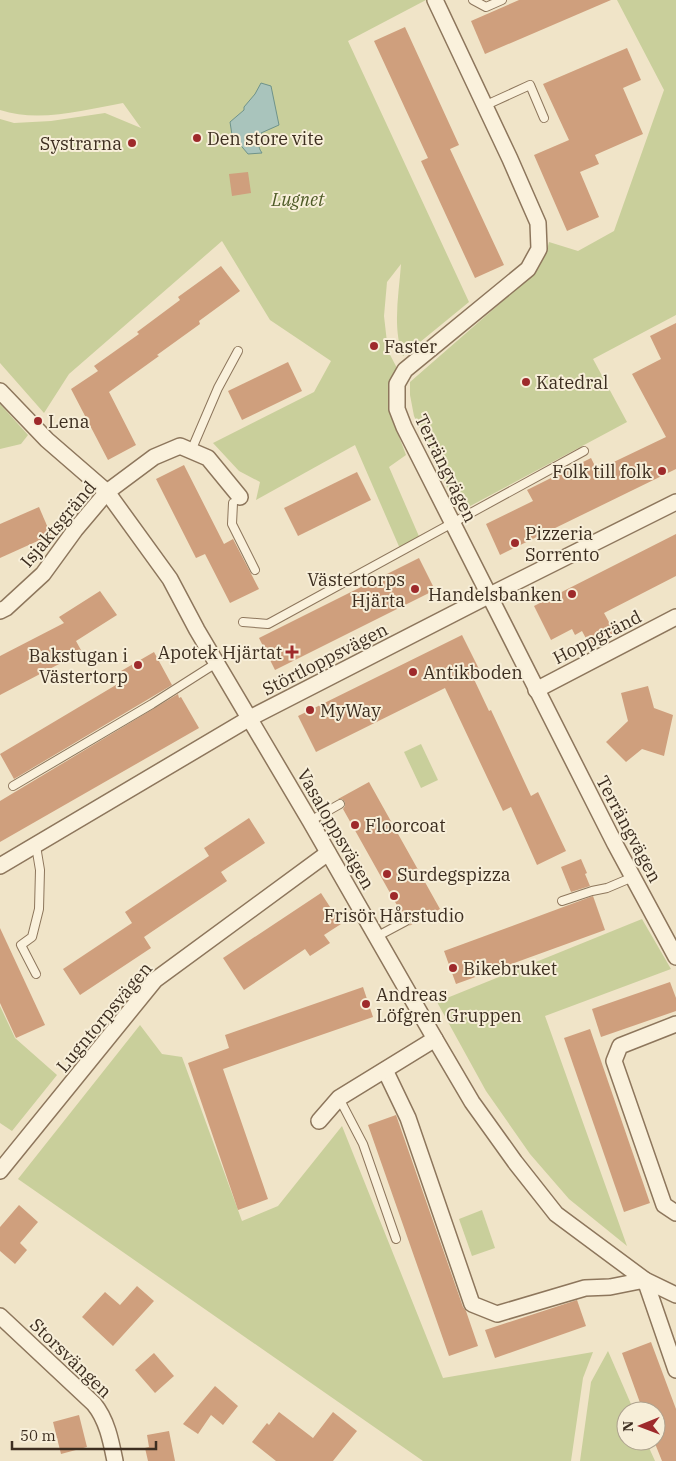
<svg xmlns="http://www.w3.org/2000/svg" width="676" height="1461" font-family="'IBM Plex Serif',serif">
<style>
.green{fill:#c9cf9b}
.water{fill:#a9c4bc;stroke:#6f938a}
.building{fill:#cf9f7d}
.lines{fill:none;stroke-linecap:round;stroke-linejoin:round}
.service-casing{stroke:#8d765c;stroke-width:10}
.minor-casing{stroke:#8d765c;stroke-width:18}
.service{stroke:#faf1dc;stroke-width:8}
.minor{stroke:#faf1dc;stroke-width:15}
.poi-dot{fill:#9e2a2b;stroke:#f7eed8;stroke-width:2}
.labels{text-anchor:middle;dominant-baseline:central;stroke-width:4;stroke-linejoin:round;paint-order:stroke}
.poi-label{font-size:18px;fill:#3d2e20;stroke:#f7eed8;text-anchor:start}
.park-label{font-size:18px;font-style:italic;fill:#4d5a26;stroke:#f7eed8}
.street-label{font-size:18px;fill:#3d2e20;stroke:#f7eed8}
</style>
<rect width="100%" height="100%" fill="#f0e4c8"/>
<g class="green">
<path d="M 0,0 L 426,0 L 348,41 L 469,302 L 403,356 C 392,327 399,294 401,264 L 387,282 L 384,316 L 388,351 L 398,370 L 389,390 L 391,415 L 406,455 L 389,467 L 421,541 L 401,551 L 355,445 L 256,500 L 260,482 L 239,471 L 213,443 L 314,392 L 331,361 L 270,320 L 222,241 L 69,374 L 44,413 L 0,363 L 0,119 L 14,123 L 51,121 L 105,113 L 141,128 L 123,103 C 84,110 39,123 0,110 Z"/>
<path d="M 617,0 L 676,0 L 676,315 L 593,359 L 627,422 L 459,512 L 414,416 L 410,395 L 410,382 L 536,272 L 546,254 L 549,242 L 578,251 L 614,231 L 664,90 Z"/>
<path d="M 0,404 L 28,435 L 21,444 L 0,449 Z"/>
<path d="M 421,744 L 438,780 L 421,788 L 404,752 Z"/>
<path d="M 642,919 L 671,969 L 545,1016 L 627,1246 L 569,1199 L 530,1154 L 486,1091 L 437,1002 Z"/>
<path d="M 0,1006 L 15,1038 L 57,1075 L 12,1131 L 0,1123 Z"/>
<path d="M 140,1025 L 162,1054 L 182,1057 L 242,1221 L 278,1206 L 342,1126 L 443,1378 L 593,1352 L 583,1378 L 571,1461 L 423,1461 L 18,1179 Z"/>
<path d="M 482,1210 L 495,1248 L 472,1256 L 459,1219 Z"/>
<path d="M 608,1351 L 634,1411 L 626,1411 L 626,1441 L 646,1441 L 655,1461 L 580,1461 L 591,1382 Z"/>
</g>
<path class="water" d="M 261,83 L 271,86 L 279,125 L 261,133 L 262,136 C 257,142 258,147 262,153 L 248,154 L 232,135 L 230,122 L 244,110 L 244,107 L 255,94 Z"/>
<g class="building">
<path d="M 519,0 L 611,0 L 485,54 L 471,21 Z"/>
<path d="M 405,27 L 459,145 L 450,149 L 504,265 L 475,278 L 421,161 L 428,158 L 374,41 Z"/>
<path d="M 627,48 L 641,80 L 623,88 L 643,134 L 595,155 L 599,164 L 580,172 L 599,217 L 567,231 L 534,155 L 569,140 L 543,84 Z"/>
<path d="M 248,172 L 251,193 L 232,196 L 229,174 Z"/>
<path d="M 221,266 L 240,291 L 199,321 L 200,324 L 157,355 L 159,356 L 109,392 L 136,445 L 108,460 L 71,389 L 98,371 L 94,366 L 139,334 L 137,332 L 180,300 L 178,297 Z"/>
<path d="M 676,323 L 676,469 L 500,555 L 486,524 L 533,501 L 527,490 L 591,458 L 597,470 L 666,437 L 632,374 L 661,359 L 650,336 Z"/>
<path d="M 288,362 L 302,391 L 242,420 L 228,391 Z"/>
<path d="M 184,465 L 224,544 L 233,539 L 259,589 L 230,603 L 205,554 L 196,558 L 156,479 Z"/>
<path d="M 357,472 L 371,500 L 298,536 L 284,508 Z"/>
<path d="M 39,507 L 51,535 L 0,558 L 0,524 Z"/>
<path d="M 676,534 L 676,576 L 604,613 L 615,633 L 590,646 L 582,631 L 575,635 L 572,629 L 551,640 L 534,606 Z"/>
<path d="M 419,558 L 435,590 L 275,670 L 259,638 Z"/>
<path d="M 100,591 L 117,615 L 76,641 L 82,652 L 0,695 L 0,656 L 64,623 L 59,617 Z"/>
<path d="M 462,635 L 480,671 L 472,675 L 489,711 L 491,710 L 531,796 L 538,792 L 566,851 L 537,865 L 511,807 L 503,811 L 445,688 L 316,752 L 298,716 Z"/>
<path d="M 154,652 L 172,685 L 14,779 L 0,754 L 126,679 L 121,671 Z"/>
<path d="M 648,686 L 654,708 L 673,715 L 664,756 L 642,749 L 626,762 L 606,742 L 628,721 L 621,693 Z"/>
<path d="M 178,694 L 179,698 L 181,697 L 199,728 L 0,842 L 0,801 Z"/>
<path d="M 369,782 L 440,909 L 409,926 L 412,922 L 411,918 L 407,915 L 403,916 L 343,809 L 345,806 L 345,802 L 342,799 L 338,799 Z"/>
<path d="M 249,818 L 265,843 L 221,872 L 227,881 L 144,937 L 151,948 L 80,995 L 63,969 L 132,923 L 125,912 L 209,856 L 204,848 Z"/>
<path d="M 581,859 L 587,873 L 585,874 L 590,886 L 571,892 L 561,867 Z"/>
<path d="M 321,893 L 341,924 L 324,935 L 330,943 L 310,956 L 305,949 L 244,990 L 223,958 Z"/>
<path d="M 593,896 L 605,930 L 456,984 L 444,951 Z"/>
<path d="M 0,928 L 45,1025 L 16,1038 L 0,1003 Z"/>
<path d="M 670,982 L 676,998 L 676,1011 L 601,1037 L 592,1009 Z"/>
<path d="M 363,987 L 373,1017 L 223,1069 L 268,1199 L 238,1210 L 188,1063 L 229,1048 L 225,1035 Z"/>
<path d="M 590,1029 L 650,1203 L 624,1212 L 564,1038 Z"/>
<path d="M 396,1115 L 463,1307 L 466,1311 L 478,1346 L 449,1356 L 368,1125 Z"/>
<path d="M 19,1205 L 38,1222 L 20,1243 L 27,1250 L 15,1264 L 0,1251 L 0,1227 Z"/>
<path d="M 137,1286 L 154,1301 L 113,1346 L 82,1317 L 105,1292 L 120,1305 Z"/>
<path d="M 577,1300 L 586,1326 L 495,1358 L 485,1330 Z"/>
<path d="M 651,1342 L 676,1409 L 676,1461 L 662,1461 L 656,1446 L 656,1411 L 643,1411 L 622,1353 Z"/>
<path d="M 154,1353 L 174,1376 L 155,1393 L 135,1370 Z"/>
<path d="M 215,1386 L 238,1406 L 223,1425 L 211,1415 L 198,1434 L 183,1424 Z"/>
<path d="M 279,1412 L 313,1438 L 333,1412 L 357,1431 L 333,1461 L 276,1461 L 252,1442 L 267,1423 L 269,1425 Z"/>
<path d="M 79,1415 L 87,1447 L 61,1454 L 53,1422 Z"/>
<path d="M 169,1431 L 175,1461 L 148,1461 L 145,1448 L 149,1447 L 147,1435 Z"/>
</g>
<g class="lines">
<g class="service-casing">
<g id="service">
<path d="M 473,0 L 486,7 L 502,0"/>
<path d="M 484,106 L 530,85 L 544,118"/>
<path d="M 191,451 L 218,388 L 238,351"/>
<path d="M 233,503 L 232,524 L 255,570"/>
<path d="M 243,622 L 268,624 L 584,451"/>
<path d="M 13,786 L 152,704 L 218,662"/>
<path d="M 310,821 L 340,804"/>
<path d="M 36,846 L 40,870 L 39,909 L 32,937 L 21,945 L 36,974"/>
<path d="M 562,901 L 592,891 L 607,888 L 633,877"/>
<path d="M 376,937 L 406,921"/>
<path d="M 339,1098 L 363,1144 L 396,1239"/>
</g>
</g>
<g class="minor-casing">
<g id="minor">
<path d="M 435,0 L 510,159 L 538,223 L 539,249 L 528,269 L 405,370 L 397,384 L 397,409 L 404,427 L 615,844 L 676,957"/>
<path d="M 0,391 L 47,440 L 107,492 L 170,579 L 197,630 L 310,821 L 435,1039 L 472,1102 L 515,1162 L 556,1214 L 645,1280 L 676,1295"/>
<path d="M 0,611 L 6,608 L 43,574 L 75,530 L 107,492 L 154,457 L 180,446 L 208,458 L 240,497"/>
<path d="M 536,690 L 676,617"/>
<path d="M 0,866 L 250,718 L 488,596 L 676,502"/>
<path d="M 676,1024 L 620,1046 L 614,1061 L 664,1205 L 676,1213"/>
<path d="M 385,1070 L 408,1118 L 472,1304 L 497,1314 L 585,1288 L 610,1287 L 645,1280 L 676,1370"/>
<path d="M 319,1121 L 339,1098 L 435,1039"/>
<path d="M 0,1171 L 155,980 L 328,853"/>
<path d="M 0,1316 L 94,1404 C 107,1420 111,1441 115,1461"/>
</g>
</g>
<use href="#service" class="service"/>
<use href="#minor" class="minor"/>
</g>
<g class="poi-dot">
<circle cx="197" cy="138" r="5"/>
<circle cx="132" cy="143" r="5"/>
<circle cx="374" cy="346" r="5"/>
<circle cx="526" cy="382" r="5"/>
<circle cx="38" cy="421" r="5"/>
<circle cx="662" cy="471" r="5"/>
<circle cx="515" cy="543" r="5"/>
<circle cx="415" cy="589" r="5"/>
<circle cx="572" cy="594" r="5"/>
<path d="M289.5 644.5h5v5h5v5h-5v5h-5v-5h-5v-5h5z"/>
<circle cx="138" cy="665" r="5"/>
<circle cx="413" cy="672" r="5"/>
<circle cx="310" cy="710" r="5"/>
<circle cx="355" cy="825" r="5"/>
<circle cx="387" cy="874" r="5"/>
<circle cx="394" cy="896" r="5"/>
<circle cx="453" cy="968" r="5"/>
<circle cx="366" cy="1004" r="5"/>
</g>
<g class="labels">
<g class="poi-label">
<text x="207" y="138">Den store vite</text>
<text x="122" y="143" text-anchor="end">Systrarna</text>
<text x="384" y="346">Faster</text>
<text x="536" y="382">Katedral</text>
<text x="48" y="421">Lena</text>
<text x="652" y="471" text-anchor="end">Folk till folk</text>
<text x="525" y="533">Pizzeria<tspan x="525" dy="21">Sorrento</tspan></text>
<text x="405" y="579" text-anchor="end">Västertorps<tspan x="405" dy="21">Hjärta</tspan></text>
<text x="562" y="594" text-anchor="end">Handelsbanken</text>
<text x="282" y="652" text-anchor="end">Apotek Hjärtat</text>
<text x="128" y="655" text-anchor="end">Bakstugan i<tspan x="128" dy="21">Västertorp</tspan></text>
<text x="423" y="672">Antikboden</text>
<text x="320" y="710">MyWay</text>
<text x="365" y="825">Floorcoat</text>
<text x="397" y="874">Surdegspizza</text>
<text x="394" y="915" text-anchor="middle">Frisör Hårstudio</text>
<text x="463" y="968">Bikebruket</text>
<text x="376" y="994">Andreas<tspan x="376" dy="21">Löfgren Gruppen</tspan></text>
</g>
<g class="park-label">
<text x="298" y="199">Lugnet</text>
</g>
<g class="street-label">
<text transform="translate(446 468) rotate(64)">Terrängvägen</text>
<text transform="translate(58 524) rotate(-50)">Isjaktsgränd</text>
<text transform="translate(597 637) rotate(-27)">Hoppgränd</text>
<text transform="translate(325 659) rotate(-27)">Störtloppsvägen</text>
<text transform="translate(336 829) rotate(60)">Vasaloppsvägen</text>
<text transform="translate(629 829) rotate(62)">Terrängvägen</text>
<text transform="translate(104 1017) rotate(-50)">Lugntorpsvägen</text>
<text transform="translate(71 1358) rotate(44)">Storsvängen</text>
</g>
</g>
<g transform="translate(641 1426) rotate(269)"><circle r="24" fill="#f7eed8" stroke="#ada18e"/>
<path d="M0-4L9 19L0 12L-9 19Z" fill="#9e2a2b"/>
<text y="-8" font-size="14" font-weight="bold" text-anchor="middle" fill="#3d2e20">N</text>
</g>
<path d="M12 1441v8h144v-8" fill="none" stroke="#3d2e20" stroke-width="2.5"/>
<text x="20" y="1441" font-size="15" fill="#3d2e20" stroke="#f7eed8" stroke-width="4" paint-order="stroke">50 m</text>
</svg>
